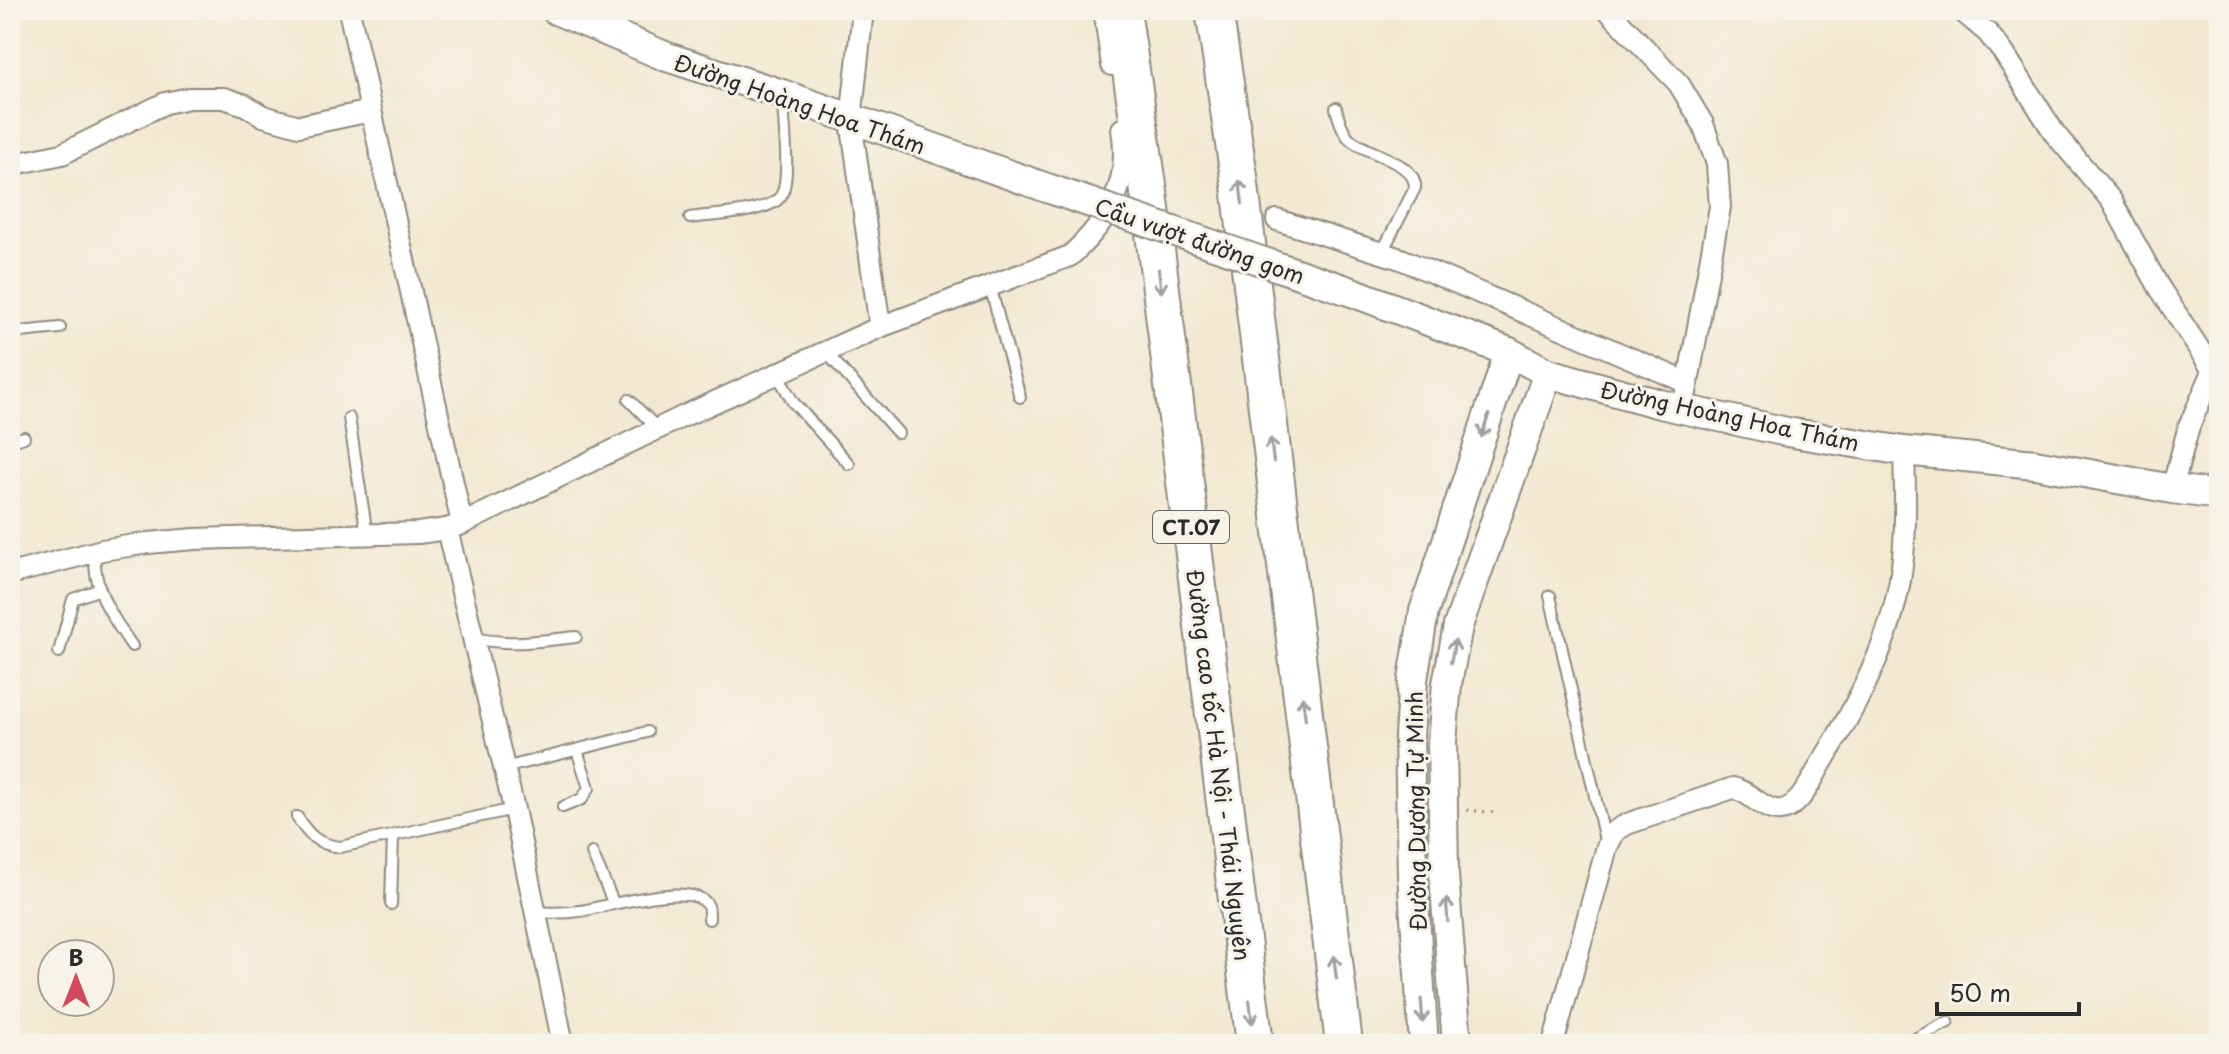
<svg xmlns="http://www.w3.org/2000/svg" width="2229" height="1054" font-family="'Playpen Sans',sans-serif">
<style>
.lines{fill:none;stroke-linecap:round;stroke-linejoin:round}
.lane-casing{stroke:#8f8a7e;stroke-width:14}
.street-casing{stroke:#8f8a7e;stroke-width:24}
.secondary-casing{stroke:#8f8a7e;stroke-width:32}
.highway-casing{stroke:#8f8a7e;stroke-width:40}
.path{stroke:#8f8a7e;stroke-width:3;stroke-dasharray:2 6;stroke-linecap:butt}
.lane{stroke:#fff;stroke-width:10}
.street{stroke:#fff;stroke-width:20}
.secondary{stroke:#fff;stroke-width:28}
.highway{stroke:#fff;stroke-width:36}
.secondary-bridge-casing{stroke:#8f8a7e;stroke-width:32;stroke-linecap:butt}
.secondary-bridge{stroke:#fff;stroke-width:28}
.oneway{stroke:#a0a0a0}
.labels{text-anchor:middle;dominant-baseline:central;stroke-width:6;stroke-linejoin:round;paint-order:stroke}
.shield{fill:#f7f3e8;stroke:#686764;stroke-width:2}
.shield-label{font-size:20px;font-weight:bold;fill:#2b2b2b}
.street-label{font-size:22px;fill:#2b2b2b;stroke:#f7f3e8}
</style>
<rect width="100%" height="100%" fill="#f7f3e8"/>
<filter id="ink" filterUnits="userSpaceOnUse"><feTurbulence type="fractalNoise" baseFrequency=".0125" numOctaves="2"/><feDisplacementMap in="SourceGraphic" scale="16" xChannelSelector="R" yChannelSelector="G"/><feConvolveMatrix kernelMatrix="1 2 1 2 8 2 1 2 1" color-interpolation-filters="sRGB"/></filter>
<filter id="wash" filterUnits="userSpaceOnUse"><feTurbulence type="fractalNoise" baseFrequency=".006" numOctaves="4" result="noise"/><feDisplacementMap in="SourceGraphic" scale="32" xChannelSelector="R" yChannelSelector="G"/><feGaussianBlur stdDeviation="1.8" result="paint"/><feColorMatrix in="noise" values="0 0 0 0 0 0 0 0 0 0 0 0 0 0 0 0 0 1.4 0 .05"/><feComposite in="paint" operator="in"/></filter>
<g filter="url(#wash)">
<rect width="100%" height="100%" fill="#f3e8d1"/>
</g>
<g filter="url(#ink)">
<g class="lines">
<g class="lane-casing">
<g id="lane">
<path d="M 1336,108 C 1338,117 1342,129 1348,137 C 1363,154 1417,161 1415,188 L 1382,252"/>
<path d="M 690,218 C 709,215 769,213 780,197 C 792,181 783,120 783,99"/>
<path d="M 990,286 L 1020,397"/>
<path d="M 10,333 L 60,328"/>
<path d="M 826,352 L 898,433"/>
<path d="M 777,374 L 793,402 L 849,464"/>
<path d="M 629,400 L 658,429"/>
<path d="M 349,418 L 367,535"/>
<path d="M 10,442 L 24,437"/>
<path d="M 95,552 C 92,588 112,617 132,646"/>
<path d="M 1550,596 L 1606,845"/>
<path d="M 473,638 C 510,646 539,641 576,637"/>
<path d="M 59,652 L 73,599 L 100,589"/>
<path d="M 504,768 L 647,732"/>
<path d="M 563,807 L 582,799 L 589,788 L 577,750"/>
<path d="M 297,817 C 309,836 317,844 340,847 L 514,809"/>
<path d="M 592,853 L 613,902"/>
<path d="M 391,904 L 393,836"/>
<path d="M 535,912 C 550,913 565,913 580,911 C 602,908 695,879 708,906 C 709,908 709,917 709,919"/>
<path d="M 1905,1044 L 1948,1022"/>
</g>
</g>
<g class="street-casing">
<g id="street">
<path d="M 349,10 L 462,524"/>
<path d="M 863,10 L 851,120 L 880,327"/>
<path d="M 1104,10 L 1112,65"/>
<path d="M 1608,10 L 1679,84 L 1703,124 L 1717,164 L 1720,207 L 1686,393"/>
<path d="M 1961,10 L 1987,32 L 2003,52 L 2055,134 L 2111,200 L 2159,287 L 2212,369"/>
<path d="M 10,165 L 62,154 L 165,103 L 189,98 L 224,98 L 245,105 L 263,116 L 299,126 L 371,111"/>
<path d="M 1277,220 L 1401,259 L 1688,383"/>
<path d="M 2172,489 L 2189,426 L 2219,358"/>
<path d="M 447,529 L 514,809 L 563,1044"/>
<path d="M 10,574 L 102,550 L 148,543 L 195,539 L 418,533 L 447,529 L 462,524 L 684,416 L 880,327 L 1070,256 C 1110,219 1131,184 1122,129"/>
<path d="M 1553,1044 L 1607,847 L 1615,831 L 1627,824 L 1733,788 C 1751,791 1768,818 1788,808 C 1804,800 1815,773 1824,759 C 1858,703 1892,639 1901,573 C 1907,533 1905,491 1904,451"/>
</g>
</g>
<g class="secondary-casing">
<g id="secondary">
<path d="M 556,10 L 667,57 L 782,94 L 1047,188"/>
<path d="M 1352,292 L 1509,352 L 1548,373 L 1660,404 L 1787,432 L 1904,451 L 2035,464 L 2172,489 L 2219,495"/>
<path d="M 1424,1044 L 1412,874 L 1409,736 L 1413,680 L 1424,611 L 1509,352"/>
<path d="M 1457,1044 L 1444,875 L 1442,742 L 1447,684 L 1458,626 L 1548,373"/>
</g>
</g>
<g class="highway-casing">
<g id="highway">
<path d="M 1122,10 L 1148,185 L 1255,1044"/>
<path d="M 1214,10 L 1239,177 L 1344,1044"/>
</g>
</g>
<path class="path" d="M 1467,810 L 1499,813"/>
<use href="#lane" class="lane"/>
<use href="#street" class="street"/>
<use href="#secondary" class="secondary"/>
<use href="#highway" class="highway"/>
<g class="secondary-bridge-casing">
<path id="secondary-bridge" d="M 1047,188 L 1352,292"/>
</g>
<use href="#secondary-bridge" class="secondary-bridge"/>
</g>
<defs><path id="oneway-shaft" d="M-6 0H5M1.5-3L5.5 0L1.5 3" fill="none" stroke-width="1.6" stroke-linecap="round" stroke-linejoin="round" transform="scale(2)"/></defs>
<g class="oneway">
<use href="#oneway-shaft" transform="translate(1241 192) rotate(-97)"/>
<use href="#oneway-shaft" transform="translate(1160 281) rotate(83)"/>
<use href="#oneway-shaft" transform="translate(1485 426) rotate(108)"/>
<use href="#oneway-shaft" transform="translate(1272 450) rotate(-97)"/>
<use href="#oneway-shaft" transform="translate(1453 651) rotate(-79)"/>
<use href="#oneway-shaft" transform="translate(1304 708) rotate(-97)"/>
<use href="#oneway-shaft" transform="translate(1447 910) rotate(-94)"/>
<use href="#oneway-shaft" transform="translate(1335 967) rotate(-97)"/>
<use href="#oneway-shaft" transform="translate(1422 1011) rotate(86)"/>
<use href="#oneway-shaft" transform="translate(1251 1012) rotate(83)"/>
</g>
</g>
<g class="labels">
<rect class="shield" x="1153" y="511" width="76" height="32" rx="6"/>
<g class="shield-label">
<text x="1191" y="527">CT.07</text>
</g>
<g class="street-label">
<text transform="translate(800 103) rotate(19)">Đường Hoàng Hoa Thám</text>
<text transform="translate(1200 240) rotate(19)">Cầu vượt đường gom</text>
<text transform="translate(1730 415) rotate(12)">Đường Hoàng Hoa Thám</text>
<text transform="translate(1220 765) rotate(83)">Đường cao tốc Hà Nội - Thái Nguyên</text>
<text transform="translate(1415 811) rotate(-91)">Đường Dương Tự Minh</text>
</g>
</g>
<rect width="2229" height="1054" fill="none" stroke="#f7f3e8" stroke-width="40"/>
<g transform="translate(76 978)"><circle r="38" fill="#f7f3e8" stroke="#a5a39c" stroke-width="2"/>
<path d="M0-6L14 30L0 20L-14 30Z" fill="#d1495b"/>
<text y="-12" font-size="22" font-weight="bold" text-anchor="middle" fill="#2b2b2b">B</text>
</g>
<path d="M1937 1002v12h142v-12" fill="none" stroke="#2b2b2b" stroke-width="4"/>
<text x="1949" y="1002" font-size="24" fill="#2b2b2b" stroke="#f7f3e8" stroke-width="6" paint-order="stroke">50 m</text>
</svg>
